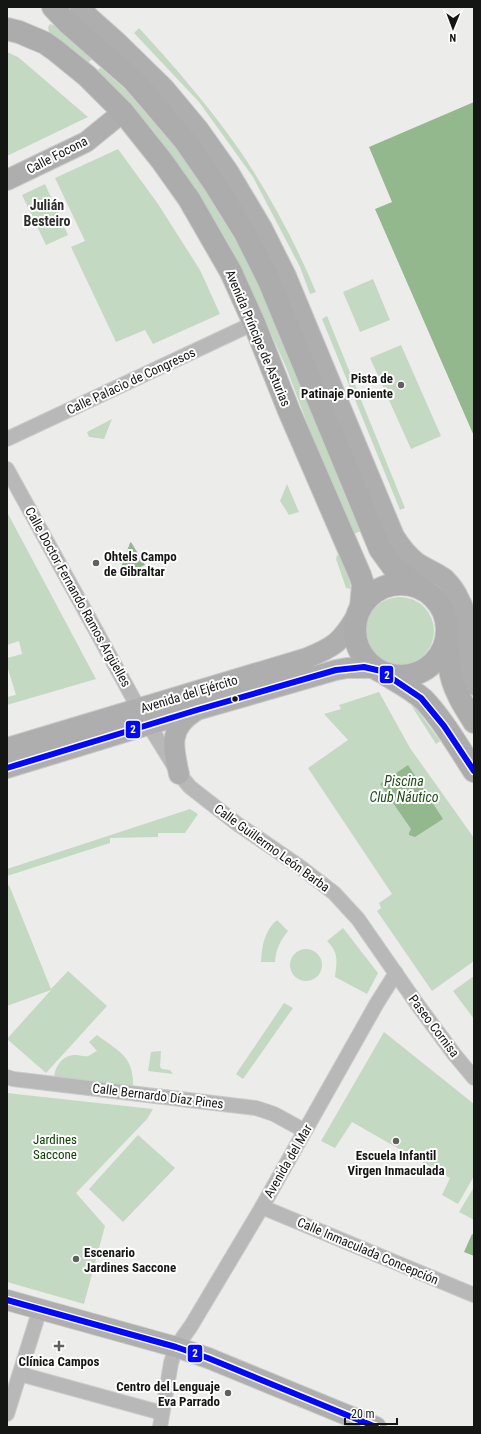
<svg xmlns="http://www.w3.org/2000/svg" width="481" height="1434" font-family="'Roboto Condensed',sans-serif">
<style>
.green{fill:#c4d9c1}
.water{fill:#93b88d}
.lines{fill:none;stroke-linecap:round;stroke-linejoin:round}
.street-casing{stroke:#c9cbc9;stroke-width:16}
.secondary-casing{stroke:#c9cbc9;stroke-width:22}
.highway-casing{stroke:#c9cbc9;stroke-width:24}
.street{stroke:#b8b8b8;stroke-width:14}
.secondary{stroke:#aeaeae;stroke-width:20}
.highway{stroke:#abacab;stroke-width:22}
.bus-1-casing{stroke:#fff;stroke-width:9}
.bus-1{stroke:#0008ff;stroke-width:6}
.poi-dot{fill:#60615f;stroke:#fff;stroke-width:1.5}
.bus-dot{fill:#141614;stroke:#fff;stroke-width:1.5}
.labels{text-anchor:middle;dominant-baseline:central;stroke-width:4;stroke-linejoin:round;paint-order:stroke}
.street-label{font-size:13px;fill:#141614;stroke:#fff}
.poi-label{font-size:13px;font-weight:bold;fill:#141614;stroke:#fff;text-anchor:end}
.park-label{font-size:13px;fill:#0a4101;stroke:#fff}
.neighbourhood-label{font-size:14px;font-weight:bold;fill:#2b2e2b;stroke:#fff}
.water-label{font-size:14px;font-style:italic;fill:#1c5013;stroke:#fff}
.line-badge{stroke:#fff;stroke-width:1.5}
.badge-label{font-size:11px;text-anchor:middle;font-weight:bold;fill:#fff}
</style>
<rect width="100%" height="100%" fill="#ecedeb"/>
<g class="green">
<path d="M 50,24 L 55,26 L 93,58 L 87,64 L 49,32 L 48,27 Z"/>
<path d="M 139,28 C 174,66 208,105 238,148 C 269,193 295,242 316,292 L 310,294 L 300,267 L 253,177 L 199,102 L 134,33 Z"/>
<path d="M 7,52 L 18,57 L 88,117 L 7,156 Z"/>
<path d="M 101,68 L 126,90 L 177,149 L 194,172 L 239,246 L 265,297 L 348,503 L 361,531 L 354,534 L 323,465 L 286,367 L 251,289 L 227,241 L 199,196 L 153,131 L 127,102 L 98,73 L 97,70 Z"/>
<path d="M 118,149 L 158,204 L 200,270 L 220,314 L 153,344 L 145,330 L 116,342 L 71,247 L 85,241 L 55,178 Z"/>
<path d="M 45,184 L 68,235 L 46,245 L 22,195 Z"/>
<path d="M 373,279 L 390,320 L 360,332 L 343,292 Z"/>
<path d="M 327,316 L 405,508 L 400,510 L 322,319 Z"/>
<path d="M 401,345 L 441,436 L 411,449 L 370,358 Z"/>
<path d="M 112,419 L 104,439 L 89,437 L 87,432 Z"/>
<path d="M 287,484 L 299,512 L 289,515 L 280,501 Z"/>
<path d="M 7,512 L 96,679 L 7,705 L 7,697 L 16,695 L 7,666 L 7,658 L 22,654 L 19,641 L 7,645 Z"/>
<path d="M 337,555 L 341,557 L 348,573 L 351,589 L 346,588 L 336,559 Z"/>
<circle cx="400" cy="631" r="34"/>
<path d="M 379,692 L 410,748 L 474,838 L 474,961 L 432,991 L 377,911 L 381,908 L 379,903 L 392,894 L 308,768 L 348,740 L 324,714 L 341,709 L 339,705 Z"/>
<path d="M 411,705 L 418,711 L 440,741 L 436,744 Z"/>
<path d="M 190,809 L 198,814 L 185,833 L 158,833 L 158,837 L 110,838 L 110,843 L 7,876 L 7,869 Z"/>
<path d="M 9,885 L 51,989 L 68,971 L 107,1006 L 46,1073 L 7,1039 L 51,990 L 7,1006 L 7,886 Z"/>
<path d="M 277,920 L 288,931 C 280,941 276,949 275,962 L 261,962 C 262,946 264,931 277,920 Z"/>
<path d="M 343,928 L 378,973 L 367,994 L 335,977 C 337,961 339,953 327,941 Z"/>
<circle cx="306" cy="965" r="16"/>
<path d="M 474,976 L 474,1019 L 453,991 Z"/>
<path d="M 284,1003 L 293,1008 L 243,1079 L 236,1074 Z"/>
<path d="M 384,1032 L 474,1104 L 474,1176 L 458,1204 L 442,1195 L 450,1178 L 352,1122 L 335,1148 L 321,1141 Z"/>
<path d="M 97,1035 C 118,1051 134,1056 133,1086 L 54,1078 C 55,1066 63,1054 76,1055 C 80,1055 84,1057 88,1056 C 91,1055 94,1052 97,1051 L 89,1042 Z"/>
<path d="M 161,1051 L 160,1067 L 162,1069 L 170,1070 L 173,1074 L 148,1071 L 151,1052 Z"/>
<path d="M 7,1093 L 153,1109 L 147,1119 L 76,1193 L 105,1226 L 84,1304 L 7,1282 Z"/>
<path d="M 138,1135 L 175,1168 L 123,1222 L 89,1189 Z"/>
<path d="M 474,1187 L 474,1220 L 459,1212 Z"/>
</g>
<g class="water">
<path d="M 474,102 L 474,436 L 375,209 L 392,202 L 369,147 Z"/>
<path d="M 131,542 L 145,565 L 134,570 L 130,578 L 126,575 L 121,567 L 130,543 Z"/>
<path d="M 408,765 L 443,819 L 415,837 L 409,835 L 409,833 L 411,829 L 380,784 Z"/>
<path d="M 472,1234 L 474,1235 L 474,1256 L 464,1252 Z"/>
</g>
<g class="lines">
<g class="street-casing">
<g id="street">
<path d="M 7,439 L 254,323"/>
<path d="M 7,469 L 139,709 L 179,774 L 190,787 L 236,823 L 299,866 L 334,893 L 358,919 L 417,1004 L 454,1054 L 474,1078"/>
<path d="M 7,1077 L 13,1079 L 256,1108 L 274,1114 L 305,1131"/>
<path d="M 262,1207 L 474,1295"/>
<path d="M 20,1374 L 162,1413"/>
<path d="M 7,1414 L 40,1309"/>
<path d="M 160,1427 L 171,1363 L 176,1347 L 191,1326 L 262,1207 L 377,1003 L 396,973"/>
</g>
</g>
<g class="secondary-casing">
<g id="secondary">
<path d="M 80,7 L 90,18 L 117,42 L 164,88 L 199,130 L 228,171 L 262,228 L 286,276 L 394,536 C 400,546 406,554 416,562 C 424,568 436,572 445,579 C 450,584 456,592 459,599 C 476,628 457,658 474,685"/>
<path d="M 7,180 L 86,142 L 123,112"/>
<path d="M 7,748 L 307,658 C 334,647 341,642 356,617"/>
<path d="M 7,768 L 197,710 L 336,670 L 347,668 L 374,668"/>
<path d="M 179,774 C 173,747 168,729 194,712"/>
<path d="M 7,1300 L 176,1347 L 208,1358 L 376,1427"/>
</g>
</g>
<g class="highway-casing">
<g id="highway">
<path d="M 53,7 L 68,23 L 133,80 L 152,102 L 185,141 L 214,183 L 245,233 L 269,281 L 380,549 L 393,567 L 420,588"/>
<path d="M 7,29 L 19,32 L 45,43 L 55,50 L 87,76 L 123,112 L 162,161 L 189,199 L 231,272 L 254,323 L 289,411 L 360,575 L 363,584 L 361,607"/>
<circle cx="401" cy="630" r="46"/>
<path d="M 447,638 C 448,658 449,677 458,694 C 462,704 469,713 474,722"/>
<path d="M 388,676 C 400,683 413,690 424,700 C 443,720 459,748 474,771"/>
</g>
</g>
<use href="#street" class="street"/>
<use href="#secondary" class="secondary"/>
<use href="#highway" class="highway"/>
<g class="bus-1-casing">
<g id="bus-1">
<path d="M 7,768 L 197,710 L 336,670 L 364,667 L 381,671 L 421,698 L 444,726 L 474,771"/>
<path d="M 7,1300 L 176,1347 L 208,1358 L 376,1427"/>
</g>
</g>
<use href="#bus-1" class="bus-1"/>
</g>
<g class="poi-dot">
<circle cx="401" cy="385" r="4"/>
<circle cx="96" cy="563" r="4"/>
<circle cx="396" cy="1141" r="4"/>
<circle cx="76" cy="1259" r="4"/>
<path d="M57 1340h4v4h4v4h-4v4h-4v-4h-4v-4h4z"/>
<circle cx="228" cy="1393" r="4"/>
</g>
<circle class="bus-dot" cx="235" cy="699" r="3.5"/>
<g class="labels">
<g class="street-label">
<text transform="translate(57 155) rotate(-27)">Calle Focona</text>
<text transform="translate(258 338) rotate(67)">Avenida Príncipe de Asturias</text>
<text transform="translate(131 381) rotate(-25)">Calle Palacio de Congresos</text>
<text transform="translate(78 597) rotate(61)">Calle Doctor Fernando Ramos Argüelles</text>
<text transform="translate(189 694) rotate(-17)">Avenida del Ejército</text>
<text transform="translate(272 848) rotate(36)">Calle Guillermo León Barba</text>
<text transform="translate(434 1026) rotate(53)">Paseo Cornisa</text>
<text transform="translate(158 1096) rotate(7)">Calle Bernardo Díaz Pines</text>
<text transform="translate(288 1161) rotate(-60)">Avenida del Mar</text>
<text transform="translate(368 1251) rotate(23)">Calle Inmaculada Concepción</text>
</g>
<g class="poi-label">
<text x="393" y="378">Pista de<tspan x="393" dy="15">Patinaje Poniente</tspan></text>
<text x="104" y="556" text-anchor="start">Ohtels Campo<tspan x="104" dy="15">de Gibraltar</tspan></text>
<text x="396" y="1155" text-anchor="middle">Escuela Infantil<tspan x="396" dy="15">Virgen Inmaculada</tspan></text>
<text x="84" y="1252" text-anchor="start">Escenario<tspan x="84" dy="15">Jardines Saccone</tspan></text>
<text x="59" y="1361" text-anchor="middle">Clínica Campos</text>
<text x="220" y="1386">Centro del Lenguaje<tspan x="220" dy="15">Eva Parrado</tspan></text>
</g>
<g class="park-label">
<text x="55" y="1139">Jardines<tspan x="55" dy="15">Saccone</tspan></text>
</g>
<g class="neighbourhood-label">
<text x="47" y="205">Julián<tspan x="47" dy="16">Besteiro</tspan></text>
</g>
<g class="water-label">
<text x="404" y="781">Piscina<tspan x="404" dy="16">Club Náutico</tspan></text>
</g>
</g>
<g class="line-badge">
<rect x="379" y="665" width="15" height="19" rx="4" fill="#0008ff"/>
<rect x="125" y="720" width="16" height="19" rx="4" fill="#0008ff"/>
<rect x="187" y="1344" width="16" height="19" rx="4" fill="#0008ff"/>
</g>
<g class="badge-label">
<text x="387" y="679">2</text>
<text x="133" y="733">2</text>
<text x="195" y="1357">2</text>
</g>
<rect width="481" height="1434" fill="none" stroke="#141614" stroke-width="16"/>
<g transform="translate(453 28) rotate(181)" stroke="#ffffff" stroke-width="3" paint-order="stroke">
<path d="M0-3L7 15L0 10L-7 15Z" fill="#141614"/>
<text y="-6" font-size="11" font-weight="bold" text-anchor="middle" fill="#141614">N</text>
</g>
<path d="M345 1418v6h52v-6" fill="none" stroke="#141614" stroke-width="2"/>
<text x="351" y="1418" font-size="12" fill="#141614" stroke="#ffffff" stroke-width="3" paint-order="stroke">20 m</text>
</svg>
